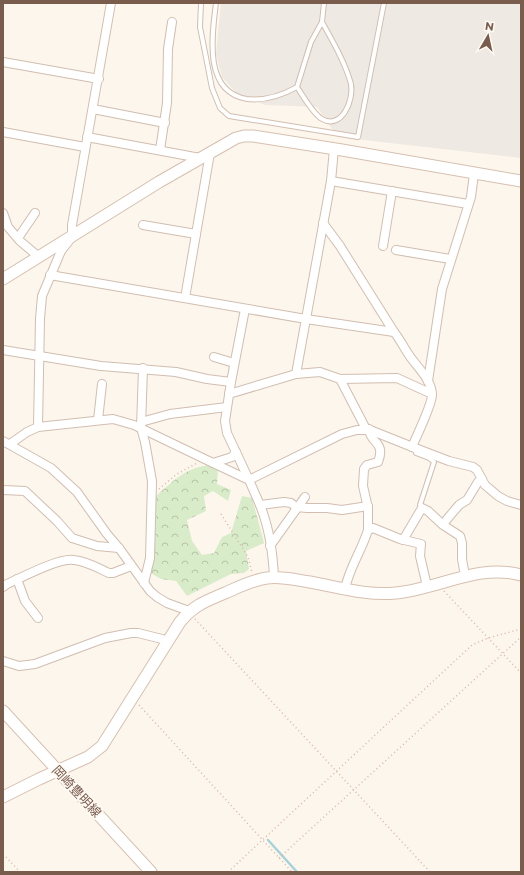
<svg xmlns="http://www.w3.org/2000/svg" width="524" height="875" font-family="Montserrat,'Noto Sans JP',sans-serif">
<style>
.industrial{fill:#efe9e4}
.forest{fill:url(#forest-crowns)}
.lines{fill:none;stroke-linecap:round;stroke-linejoin:round}
.stream{stroke:#a5d3da;stroke-width:2.5}
.lane-casing{stroke:#d1beb0;stroke-width:6}
.street-casing{stroke:#d1beb0;stroke-width:10}
.secondary-casing{stroke:#d6c0b0;stroke-width:13}
.path{stroke:#d9b8a5;stroke-width:1.5;stroke-dasharray:1 3;stroke-linecap:butt}
.lane{stroke:#fff;stroke-width:4}
.street{stroke:#fff;stroke-width:8}
.secondary{stroke:#fff;stroke-width:11}
.labels{text-anchor:middle;dominant-baseline:central;stroke-width:3.5;stroke-linejoin:round;paint-order:stroke}
.street-label{font-size:13px;fill:#7a5c4d;stroke:#fffaf3}
</style>
<defs>
<pattern id="forest-crowns" width="20" height="18" patternUnits="userSpaceOnUse"><rect width="20" height="18" fill="#d8ecc9"/><path d="M2 6a3 3 0 1 1 6 0M12 15a3 3 0 1 1 6 0" fill="none" stroke="#b4c2a5"/></pattern>
</defs>
<rect width="100%" height="100%" fill="#fdf6ec"/>
<path class="industrial" d="M 221,3 L 521,3 L 521,158 L 338,137 L 317,107 L 265,105 L 237,94 L 222,77 L 216,54 Z"/>
<path class="forest" d="M 212,465 L 218,468 L 217,484 L 231,490 L 228,501 L 213,491 L 204,496 L 206,511 L 187,520 L 192,541 L 202,555 L 214,553 L 222,537 L 231,533 L 242,496 L 252,498 L 264,543 L 246,551 L 249,569 L 244,573 L 231,574 L 187,596 L 176,581 L 161,579 L 149,572 L 155,497 C 173,481 187,466 212,465 Z"/>
<g class="lines">
<path class="stream" d="M 268,840 L 297,872"/>
<g class="lane-casing">
<g id="lane">
<path d="M 201,3 L 200,27 L 212,88 L 220,108 L 229,116 L 358,137 L 384,3"/>
<path d="M 216,3 C 212,35 203,92 247,99 C 265,101 281,96 297,87 L 311,42 L 322,22 L 324,3"/>
<path d="M 297,87 C 303,96 313,114 322,119 C 342,130 354,100 351,84 C 345,62 333,42 322,22"/>
<path d="M 415,449 L 416,453 L 429,458 L 434,462 L 420,505 L 422,508"/>
</g>
</g>
<g class="street-casing">
<g id="street">
<path d="M 3,62 L 99,79"/>
<path d="M 93,109 L 165,123"/>
<path d="M 3,132 L 85,147"/>
<path d="M 87,137 L 200,158"/>
<path d="M 160,150 L 167,103 L 168,49 L 172,22"/>
<path d="M 331,181 L 468,204"/>
<path d="M 3,213 L 8,227 L 20,241 L 39,257"/>
<path d="M 323,223 L 340,246 L 394,332"/>
<path d="M 143,225 L 196,234"/>
<path d="M 18,238 L 35,213"/>
<path d="M 383,246 L 392,191"/>
<path d="M 396,250 L 450,259"/>
<path d="M 50,275 L 306,319 L 394,332 C 400,339 404,348 409,355 C 417,367 432,380 432,395 C 432,405 416,437 412,447"/>
<path d="M 185,298 L 210,153"/>
<path d="M 245,309 L 231,382 L 225,421 L 227,433 L 249,480 L 342,434 L 357,430 L 370,430 L 415,448 L 449,461 L 473,467 L 477,470 L 485,485 L 498,496 L 507,501 L 521,505"/>
<path d="M 3,350 L 101,366 L 176,372 L 207,379 L 231,382"/>
<path d="M 214,357 L 234,363"/>
<path d="M 143,368 L 141,428 L 145,442 L 152,481 L 150,558 L 144,583"/>
<path d="M 296,374 L 331,181 L 334,149"/>
<path d="M 340,379 L 366,429"/>
<path d="M 428,381 L 442,289 L 471,197 L 474,174"/>
<path d="M 229,394 L 296,374 L 320,372 L 340,379 L 397,378 L 432,394"/>
<path d="M 98,420 L 102,384"/>
<path d="M 141,422 L 170,414 L 227,407"/>
<path d="M 38,427 L 40,319 L 42,296 L 61,251 L 72,237 L 72,225 L 111,3"/>
<path d="M 3,441 L 51,468 L 77,492 L 107,534 L 119,548 L 150,591 L 157,597 L 167,603 L 189,611"/>
<path d="M 10,444 L 27,432 L 38,427 L 113,419 L 134,425 L 213,463 L 232,457 L 236,452"/>
<path d="M 213,463 L 249,480 L 260,505"/>
<path d="M 3,490 L 25,491 L 57,521 L 72,538 L 97,546 L 119,548"/>
<path d="M 443,524 L 459,505 L 467,500 L 478,482 L 482,479"/>
<path d="M 368,530 L 368,508 L 363,486 L 364,469 L 367,465 L 378,462 C 386,441 370,444 369,429"/>
<path d="M 403,540 L 422,508 L 428,511 L 443,525 L 460,536 L 462,543 L 462,559 L 465,576"/>
<path d="M 270,546 L 305,497"/>
<path d="M 274,578 C 273,554 269,527 260,505 L 284,502 L 291,503 L 296,507 L 307,508 L 327,508 L 342,510 L 368,506"/>
<path d="M 17,579 L 25,601 L 38,618"/>
<path d="M 3,587 L 7,584 C 23,577 58,558 74,560 C 86,561 98,568 109,573 L 113,573 L 131,566"/>
<path d="M 345,589 C 349,568 362,550 368,530 L 373,528 L 400,539 L 421,544 L 420,556 L 427,586"/>
<path d="M 3,661 L 19,666 L 35,664 L 105,638 L 131,633 L 138,633 L 162,639 L 167,641"/>
</g>
</g>
<g class="secondary-casing">
<g id="secondary">
<path d="M 3,279 L 159,182 L 236,138 L 244,136 L 253,136 L 342,150 L 521,181"/>
<path d="M 3,711 L 151,872"/>
<path d="M 3,797 L 39,779 L 88,757 L 102,746 L 180,622 C 194,605 204,602 225,593 C 239,587 252,580 267,578 C 281,576 296,580 310,582 C 338,587 367,596 396,593 C 439,589 478,563 521,575"/>
</g>
</g>
<g class="path">
<path d="M 159,489 L 177,474 L 197,463"/>
<path d="M 221,514 L 248,557 L 252,572"/>
<path d="M 444,591 L 521,673"/>
<path d="M 195,619 L 430,872"/>
<path d="M 139,705 L 292,872"/>
<path d="M 6,857 L 20,872"/>
<path d="M 279,858 L 521,637"/>
<path d="M 228,872 L 472,645 L 488,638 L 521,629"/>
</g>
<use href="#lane" class="lane"/>
<use href="#street" class="street"/>
<use href="#secondary" class="secondary"/>
</g>
<g class="labels">
<g class="street-label">
<text transform="translate(77 791) rotate(47)">岡崎豊明線</text>
</g>
</g>
<rect width="524" height="875" fill="none" stroke="#7a5c4d" stroke-width="8"/>
<g transform="translate(488 36) rotate(9)" stroke="#fffaf3" stroke-width="3" paint-order="stroke">
<path d="M0-3L7 15L0 10L-7 15Z" fill="#7a5c4d"/>
<text y="-6" font-size="11" font-weight="bold" text-anchor="middle" fill="#7a5c4d">N</text>
</g>
</svg>
